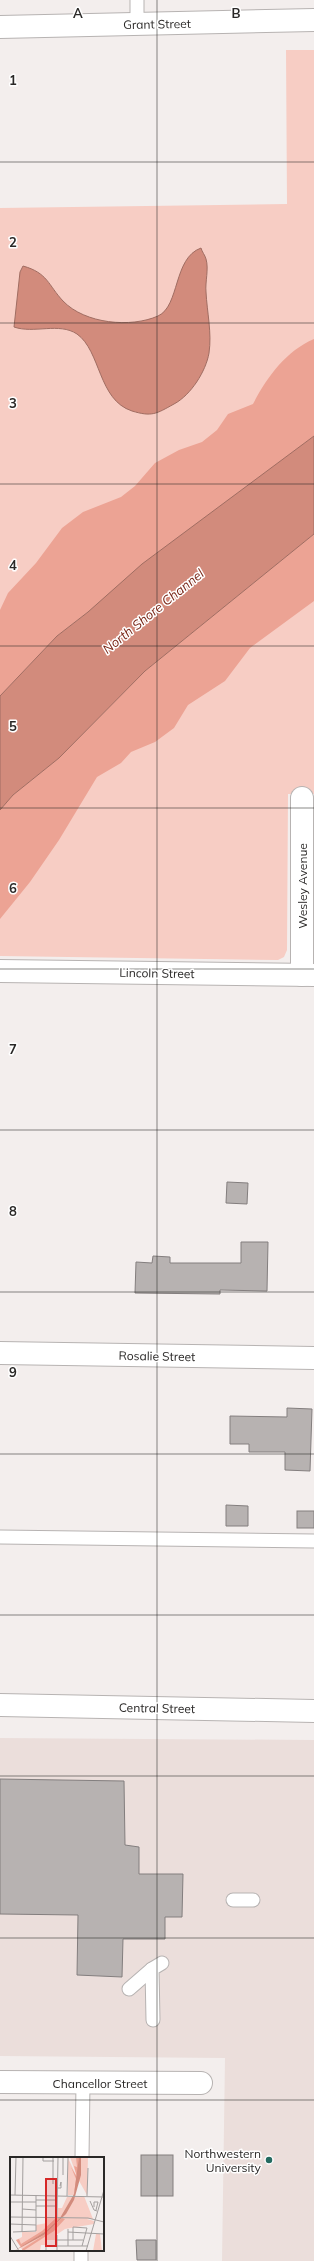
<svg xmlns="http://www.w3.org/2000/svg" width="314" height="2261" font-family="Mulish,sans-serif">
<style>
.built{fill:#ebdedb}
.green{fill:#f7cdc4}
.forest{fill:#eca394}
.water{fill:#d28b7c;stroke:#a06d62}
.building{fill:#b7b2b1;stroke:#837e7e}
.lines{fill:none;stroke-linecap:round;stroke-linejoin:round}
.service-casing{stroke:#b7b3b2;stroke-width:15}
.minor-casing{stroke:#b7b3b2;stroke-width:24}
.tertiary-casing{stroke:#b7b3b2;stroke-width:24}
.secondary-casing{stroke:#b7b3b2;stroke-width:24}
.service{stroke:#fff;stroke-width:13}
.minor{stroke:#fff;stroke-width:22}
.tertiary{stroke:#fff;stroke-width:22}
.secondary{stroke:#fff;stroke-width:22}
.grid{fill:none;stroke:#2a2827;stroke-width:1;stroke-opacity:0.55}
.poi-dot{fill:#236a60;stroke:#fff;stroke-width:1.5}
.labels{text-anchor:middle;dominant-baseline:central;stroke-width:3;stroke-linejoin:round;paint-order:stroke}
.street-label{font-size:12px;fill:#2a2827;stroke:#fff}
.poi-label{font-size:12px;fill:#2a2827;stroke:#fff;text-anchor:end}
.water-label{font-size:13px;font-style:italic;fill:#7a2617;stroke:#fff}
.inset-road{fill:none;stroke:#a39f9e;stroke-width:1}
.view{fill:#d62828;fill-opacity:0.15;stroke:#d62828;stroke-width:2}
.inset-edge{fill:none;stroke:#2a2827;stroke-width:2}
.grid-label{font-size:13px;text-anchor:middle;font-weight:bold;fill:#2a2827;stroke:#fff;stroke-width:3;stroke-linejoin:round;paint-order:stroke}
</style>
<rect width="100%" height="100%" fill="#f3eeed"/>
<path class="built" d="M 0,1738 L 314,1740 L 314,2261 L 222,2261 L 225,2058 L 0,2056 Z"/>
<path class="green" d="M 286,50 L 314,50 L 314,794 L 288,794 L 287,950 L 284,957 L 278,960 L 0,956 L 0,208 L 287,204 Z"/>
<g class="forest">
<path d="M 314,339 L 314,436 L 57,636 L 0,696 L 0,610 L 8,593 L 36,563 L 62,528 L 83,512 L 121,497 L 135,486 L 155,463 L 179,450 L 202,442 L 217,430 L 228,414 L 253,404 C 267,377 286,351 314,339 Z"/>
<path d="M 314,534 L 314,601 L 250,648 L 225,681 L 188,705 L 174,728 L 155,742 L 131,752 L 121,763 L 97,777 L 59,840 L 30,882 L 0,919 L 0,810 L 13,795 L 59,758 L 145,671 Z"/>
</g>
<g class="water">
<path d="M 201,248 C 202,252 205,255 206,259 C 209,269 205,282 206,292 C 207,312 212,333 209,353 C 206,371 191,395 174,404 C 156,414 152,417 132,411 C 98,400 101,351 77,334 C 59,322 34,334 14,327 L 20,272 L 23,266 C 48,273 48,285 63,301 C 85,324 131,328 158,316 C 180,306 173,258 201,248 Z"/>
<path d="M 314,436 L 314,534 L 145,671 L 59,758 L 13,795 L 0,810 L 0,696 L 57,636 L 88,612 L 142,564 Z"/>
</g>
<g class="building">
<path d="M 227,1182 L 248,1183 L 247,1204 L 226,1203 Z"/>
<path d="M 241,1242 L 268,1242 L 267,1291 L 220,1290 L 220,1294 L 135,1293 L 136,1262 L 152,1263 L 153,1256 L 170,1257 L 170,1263 L 241,1263 Z"/>
<path d="M 287,1408 L 312,1409 L 310,1471 L 285,1470 L 285,1452 L 249,1452 L 249,1444 L 230,1444 L 230,1416 L 287,1417 Z"/>
<path d="M 226,1505 L 248,1506 L 248,1526 L 226,1526 Z"/>
<rect x="297" y="1511" width="17" height="17"/>
<path d="M 0,1779 L 124,1781 L 125,1845 L 139,1847 L 139,1874 L 183,1874 L 182,1917 L 165,1917 L 165,1939 L 123,1939 L 122,1977 L 77,1975 L 78,1915 L 0,1914 Z"/>
<rect x="141" y="2155" width="32" height="41"/>
<path d="M 136,2240 L 156,2240 L 156,2260 L 137,2260 Z"/>
</g>
<g class="lines">
<g class="service-casing">
<g id="service">
<path d="M 137,24 L 137,0"/>
<path d="M 0,1537 L 314,1541"/>
<path d="M 233,1900 L 253,1900"/>
<path d="M 129,1989 L 152,1969"/>
<path d="M 153,2020 L 152,1969 L 162,1963"/>
<path d="M 82,2158 L 83,2083"/>
<path d="M 81,2261 L 81,2250"/>
</g>
</g>
<g class="minor-casing">
<g id="minor">
<path d="M 0,27 L 314,20"/>
<path d="M 302,975 L 302,798"/>
<path d="M 0,1353 L 314,1358"/>
<path d="M 0,2082 L 201,2083"/>
</g>
</g>
<g class="tertiary-casing">
<path id="tertiary" d="M 0,971 L 314,975"/>
</g>
<g class="secondary-casing">
<path id="secondary" d="M 0,1705 L 314,1711"/>
</g>
<use href="#service" class="service"/>
<use href="#minor" class="minor"/>
<use href="#tertiary" class="tertiary"/>
<use href="#secondary" class="secondary"/>
</g>
<path class="grid" d="M 157,0 L 157,2261M 0,162 L 314,162M 0,323 L 314,323M 0,484 L 314,484M 0,646 L 314,646M 0,808 L 314,808M 0,969 L 314,969M 0,1130 L 314,1130M 0,1292 L 314,1292M 0,1454 L 314,1454M 0,1615 L 314,1615M 0,1776 L 314,1776M 0,1938 L 314,1938M 0,2100 L 314,2100"/>
<circle class="poi-dot" cx="269" cy="2160" r="4"/>
<g class="labels">
<g class="street-label">
<text transform="translate(157 24) rotate(-1)">Grant Street</text>
<text transform="translate(302 886) rotate(-90)">Wesley Avenue</text>
<text transform="translate(157 973) rotate(1)">Lincoln Street</text>
<text transform="translate(157 1356) rotate(1)">Rosalie Street</text>
<text transform="translate(157 1708) rotate(1)">Central Street</text>
<text x="100" y="2083">Chancellor Street</text>
</g>
<g class="poi-label">
<text x="261" y="2153">Northwestern<tspan x="261" dy="14">University</tspan></text>
</g>
<g class="water-label">
<text transform="translate(153 611) rotate(-39)">North Shore Channel</text>
</g>
</g>
<g transform="translate(10 2157)">
<rect width="94" height="94" fill="#f3eeed"/>
<path d="M 60,0 L 78,0 L 77,38 L 68,22 L 64,38 L 58,38 L 58,1 L 67,20 ZM 74,39 L 83,62 L 77,62 L 84,64 L 84,67 L 55,72 L 46,78 L 46,83 L 37,83 L 37,88 L 31,88 L 30,94 L 13,94 L 6,83 L 12,80 L 12,75 L 26,75 L 26,68 L 37,66 L 37,61 L 47,61 L 48,51 L 52,51 L 57,40 ZM 86,77 L 90,77 L 92,94 L 83,94 Z" fill="#f7cdc4"/>
<path d="M 66,0 L 69,0 L 68,17 L 64,38 L 66,22 L 61,10 L 67,20 L 64,9 L 67,10 ZM 46,61 L 50,61 L 36,74 L 11,90 L 6,83 L 9,82 L 11,87 L 32,74 ZM 52,61 L 55,62 L 44,74 L 13,94 L 12,92 L 34,78 Z" fill="#eca394"/>
<path d="M 69,0 L 71,0 L 71,18 L 64,43 L 56,57 L 34,78 L 4,94 L 36,74 L 50,61 L 64,37 Z" fill="#d28b7c"/>
<path class="inset-road" d="M 33,0 L 33,4 L 44,4M 53,18 L 53,0M 43,27 L 43,0M 48,31 L 51,31 L 51,25 L 50,29M 0,38 L 94,40M 5,38 L 6,0M 57,39 L 58,0M 77,39 L 78,11M 26,43 L 47,43M 80,44 L 84,53 L 87,54M 0,45 L 26,45M 26,49 L 47,49M 84,50 L 84,45 L 88,45 L 86,53M 12,52 L 26,53M 0,60 L 78,61 L 94,65M 47,60 L 48,0M 0,67 L 26,68M 3,75 L 26,74 L 26,38M 12,75 L 13,0M 58,75 L 94,77M 0,79 L 9,94M 47,83 L 73,83M 63,83 L 63,70 L 77,71 L 72,89M 58,89 L 58,72M 36,94 L 36,89 L 78,89M 47,94 L 47,78M 76,94 L 94,33"/>
<path class="view" d="M 36,22 L 46,22 L 46,89 L 36,89 Z"/>
<rect width="94" height="94" class="inset-edge"/>
</g>
<g class="grid-label">
<text x="78" y="18">A</text>
<text x="236" y="18">B</text>
<text x="13" y="85">1</text>
<text x="13" y="247">2</text>
<text x="13" y="408">3</text>
<text x="13" y="570">4</text>
<text x="13" y="731">5</text>
<text x="13" y="893">6</text>
<text x="13" y="1054">7</text>
<text x="13" y="1216">8</text>
<text x="13" y="1377">9</text>
</g>
</svg>
